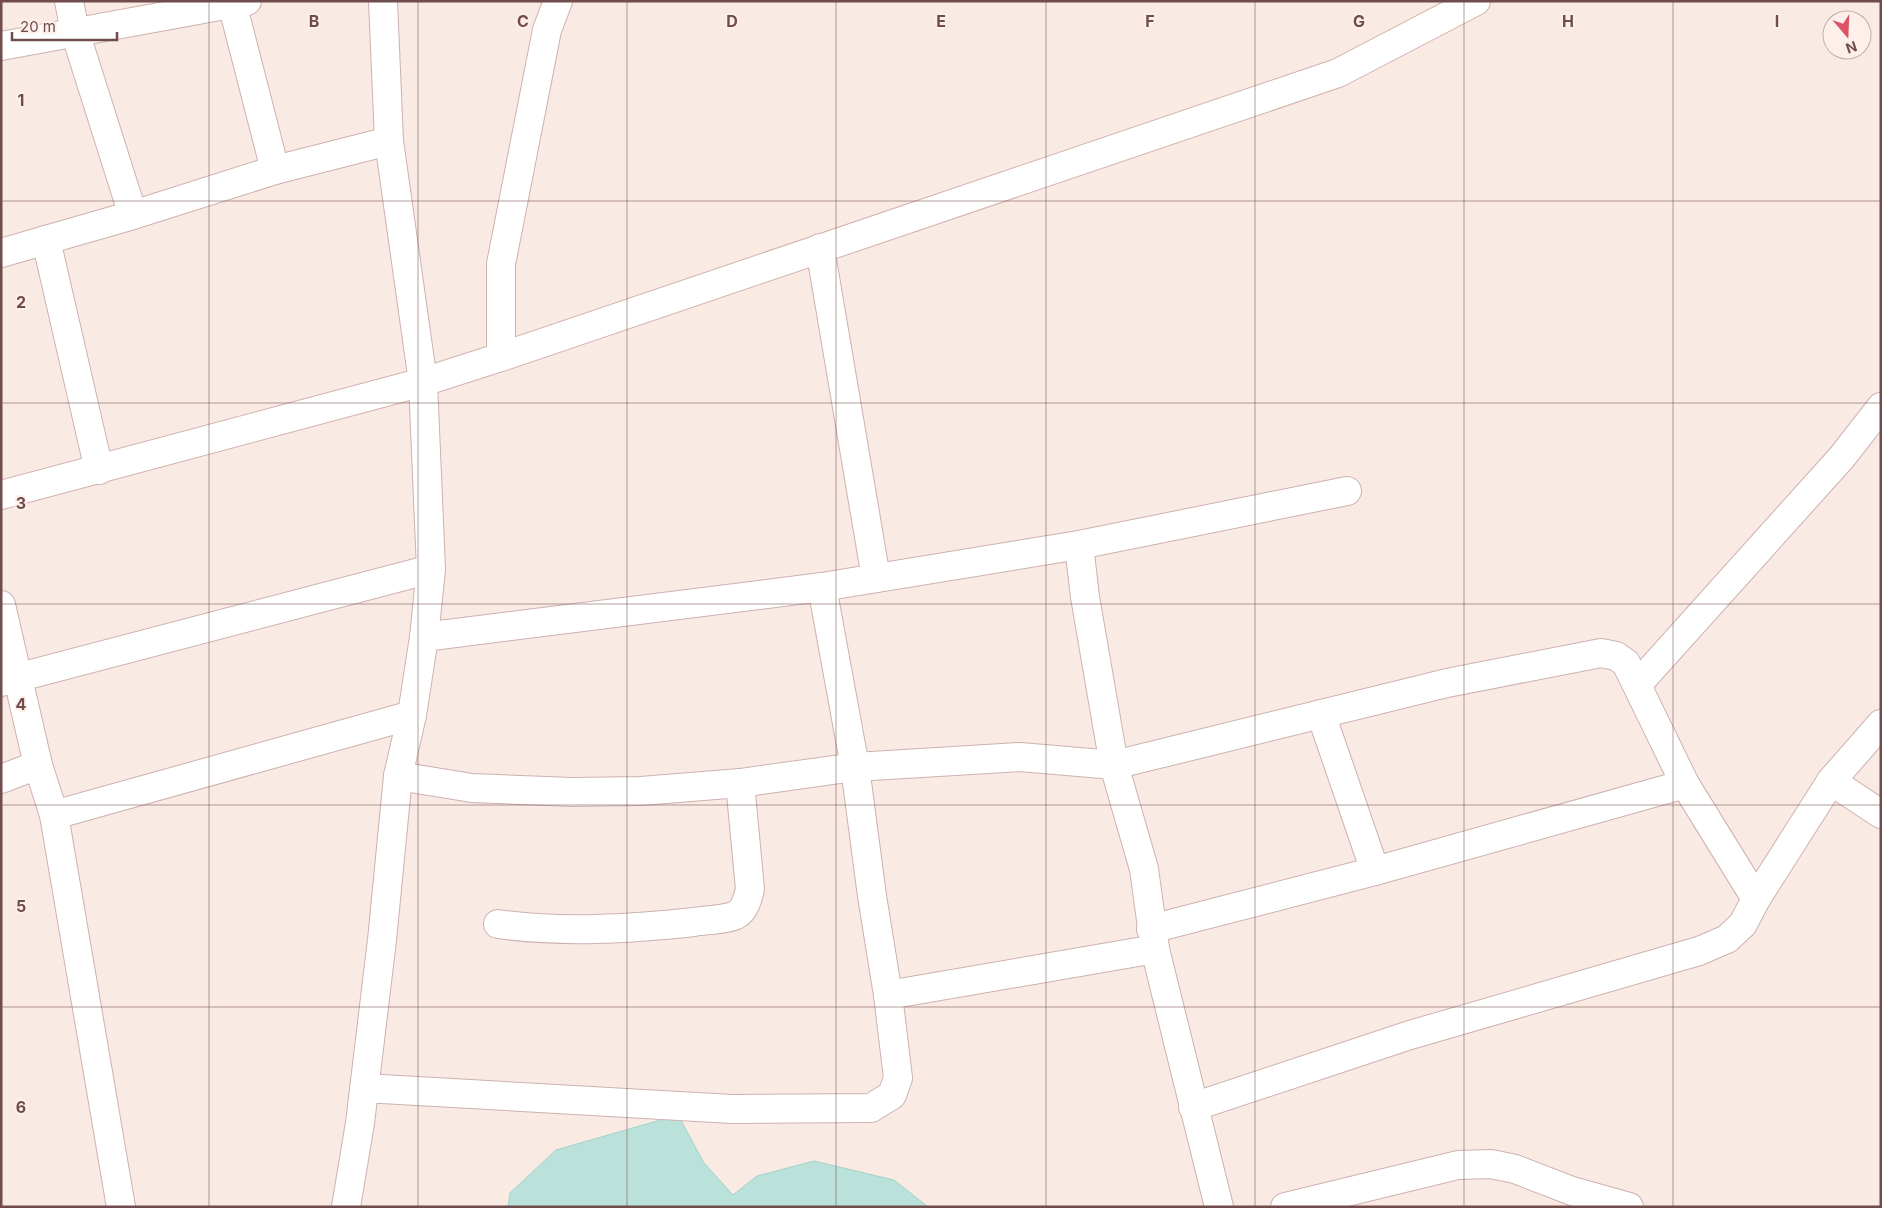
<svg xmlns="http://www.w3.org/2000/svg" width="1882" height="1208" font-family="Inter,sans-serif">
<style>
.water{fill:#bae2da;stroke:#a2d3c9}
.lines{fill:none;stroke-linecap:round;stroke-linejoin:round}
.street-casing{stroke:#cdb2af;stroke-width:30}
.secondary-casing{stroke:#d2b2ae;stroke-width:30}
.street{stroke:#fff;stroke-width:28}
.secondary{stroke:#fff;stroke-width:28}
.grid{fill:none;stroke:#714c4c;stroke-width:1;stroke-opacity:0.55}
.grid-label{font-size:16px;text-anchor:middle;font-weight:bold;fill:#714c4c;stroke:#fdefea;stroke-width:4;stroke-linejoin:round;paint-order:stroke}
</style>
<rect width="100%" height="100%" fill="#faeae4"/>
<path class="water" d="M 678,1115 L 704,1163 L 733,1195 L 757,1176 L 814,1161 L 894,1180 L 928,1207 L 508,1207 L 510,1193 L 556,1150 Z"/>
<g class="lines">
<g class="street-casing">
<g id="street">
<path d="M 69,1 L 75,32 L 133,215 L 46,240 L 99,470"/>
<path d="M 232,3 L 275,170"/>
<path d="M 1,46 L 247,1"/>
<path d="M 133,215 L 275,170 L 389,141"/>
<path d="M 820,248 L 876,578"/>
<path d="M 1,253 L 46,240"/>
<path d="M 501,357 L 501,264 L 547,30 L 558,1"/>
<path d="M 1079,545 L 1085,597 L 1114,765 L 1144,869 L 1155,949 L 1219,1207"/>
<path d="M 1,605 L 38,765 L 54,815 L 121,1207"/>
<path d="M 424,637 L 822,587 L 1079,545 L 1347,491"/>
<path d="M 1,682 L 431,569"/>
<path d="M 1637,685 L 1842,457 L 1881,407"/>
<path d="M 1321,714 L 1375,871"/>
<path d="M 398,776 L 472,788 L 572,792 L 641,791 L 740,783 L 855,767 L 1020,757 L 1114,765 L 1447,683 L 1601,653 L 1616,656 L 1626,663 L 1685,784 L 1756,899"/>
<path d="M 1,779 L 38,765"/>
<path d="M 1831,781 L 1881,814"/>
<path d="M 54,815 L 412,715"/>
<path d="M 498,924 C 563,933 629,929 694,922 C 705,920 726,920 736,915 C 745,910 748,898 750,889 L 740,783"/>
<path d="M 1151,929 L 1375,871 L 1685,784"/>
<path d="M 888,995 L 1155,949"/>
<path d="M 364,1088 L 732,1109 L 871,1108 L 892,1095 L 898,1078 L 888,995 L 872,896 L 855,767 L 822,587"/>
<path d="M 1193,1107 L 1410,1035 L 1699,951 L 1727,939 L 1743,924 L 1756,899 L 1831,781 L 1881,724"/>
<path d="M 346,1207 L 360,1123 L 382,940 L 398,776 L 412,715 L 424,637 L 431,569 L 423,382 L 389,141 L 383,1"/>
<path d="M 1285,1207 L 1458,1165 L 1491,1164 L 1515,1169 L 1572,1191 L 1629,1207"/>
</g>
</g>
<g class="secondary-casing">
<path id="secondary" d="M 1,495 L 423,382 L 501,357 L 1338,73 L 1476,1"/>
</g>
<use href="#street" class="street"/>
<use href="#secondary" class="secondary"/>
</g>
<path class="grid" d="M 209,1 L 209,1207M 418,1 L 418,1207M 627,1 L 627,1207M 836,1 L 836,1207M 1046,1 L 1046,1207M 1255,1 L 1255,1207M 1464,1 L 1464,1207M 1673,1 L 1673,1207M 1,201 L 1881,201M 1,403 L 1881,403M 1,604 L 1881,604M 1,805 L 1881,805M 1,1007 L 1881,1007"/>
<g class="grid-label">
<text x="314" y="27">B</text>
<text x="523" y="27">C</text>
<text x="732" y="27">D</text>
<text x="941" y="27">E</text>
<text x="1150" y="27">F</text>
<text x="1359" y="27">G</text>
<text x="1568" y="27">H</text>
<text x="1777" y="27">I</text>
<text x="21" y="106">1</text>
<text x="21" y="308">2</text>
<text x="21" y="509">3</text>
<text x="21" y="710">4</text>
<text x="21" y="912">5</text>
<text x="21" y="1113">6</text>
</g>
<rect width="1882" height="1208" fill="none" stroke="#714c4c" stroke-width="5"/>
<g transform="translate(1847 35) rotate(161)"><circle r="24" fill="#fdefea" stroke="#c5aeab"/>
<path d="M0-4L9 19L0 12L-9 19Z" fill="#db5364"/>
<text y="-8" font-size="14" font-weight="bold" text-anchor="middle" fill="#714c4c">N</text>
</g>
<path d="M12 32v8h105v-8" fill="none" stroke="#714c4c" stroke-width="2.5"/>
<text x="20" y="32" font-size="15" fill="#714c4c" stroke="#fdefea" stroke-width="4" paint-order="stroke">20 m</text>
</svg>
